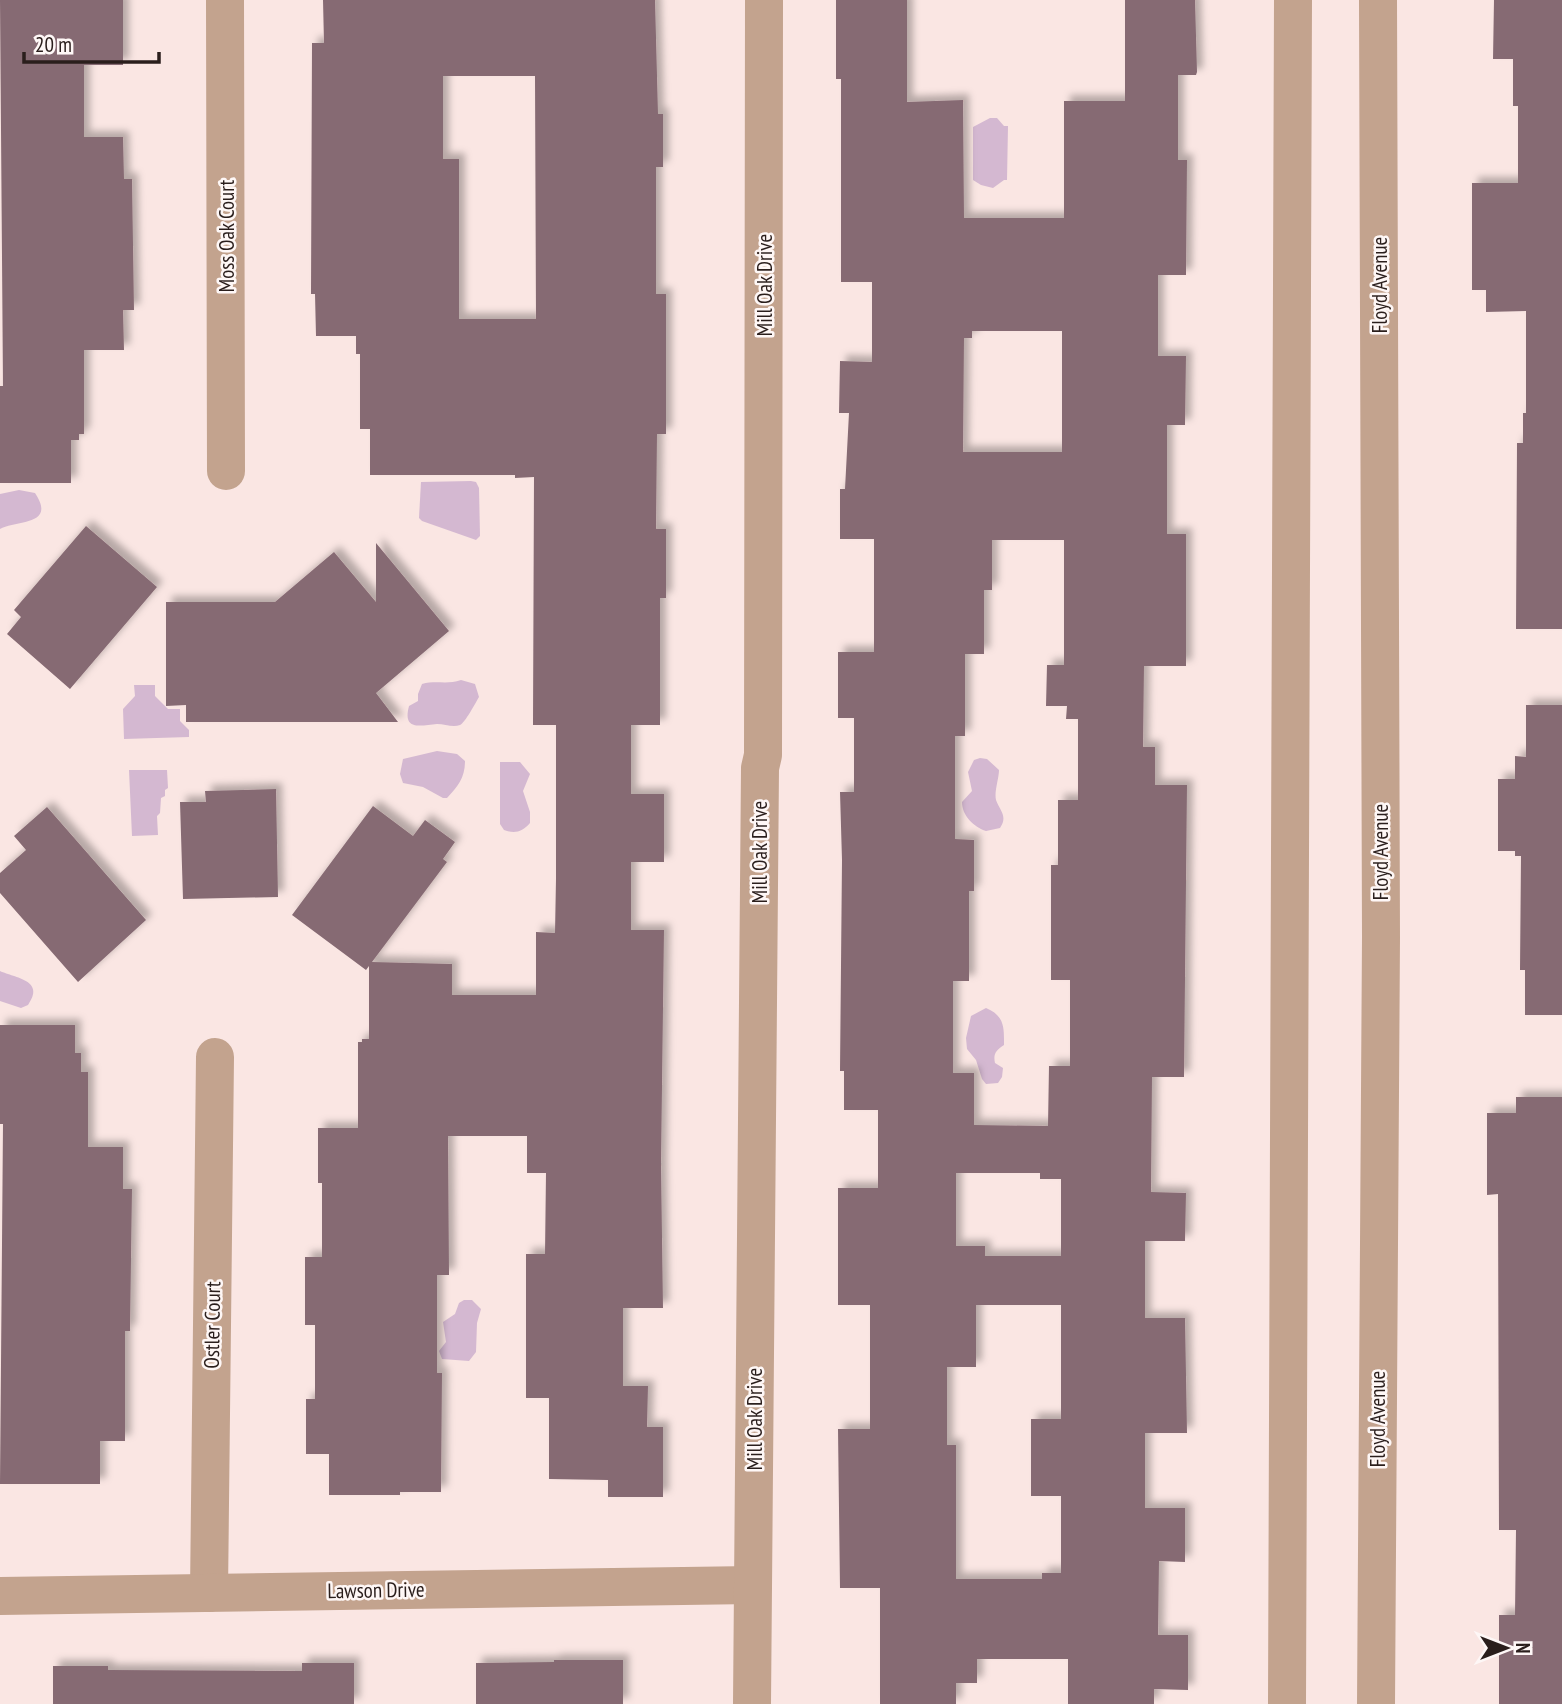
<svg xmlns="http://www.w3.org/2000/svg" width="1562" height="1704" font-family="'PT Sans Narrow',sans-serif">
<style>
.water{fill:#d4b8d1}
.building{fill:#866a73;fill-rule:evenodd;filter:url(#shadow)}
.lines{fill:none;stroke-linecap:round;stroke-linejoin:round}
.minor{stroke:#c3a38e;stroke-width:38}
.tertiary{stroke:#c3a38e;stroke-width:38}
.labels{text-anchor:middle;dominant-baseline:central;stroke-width:5;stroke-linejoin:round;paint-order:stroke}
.street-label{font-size:21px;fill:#2a1e1c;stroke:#fef7f6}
</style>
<defs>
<filter id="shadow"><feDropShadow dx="6" dy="-6" stdDeviation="3.5" flood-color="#0004"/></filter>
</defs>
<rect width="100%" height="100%" fill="#fae6e3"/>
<g class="water">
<path d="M 990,118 L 997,118 L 1004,126 L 1008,126 L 1007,180 L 1004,180 L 993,188 L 981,185 L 973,180 L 973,127 Z"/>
<path d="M 471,481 L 476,482 L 479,488 L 480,536 L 476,540 L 422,521 L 419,518 L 421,482 Z"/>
<path d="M 19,490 L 35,493 C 57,526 16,520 0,529 L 0,494 Z"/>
<path d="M 461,680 L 475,684 L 479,697 C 476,702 465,723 460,725 C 453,728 445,724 437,724 C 422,725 402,732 409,706 L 418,701 L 418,694 L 422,684 C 436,680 447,685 461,680 Z"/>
<path d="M 134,685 L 155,685 L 155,696 L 168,709 L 180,709 L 180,721 L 189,730 L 189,737 L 124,739 L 123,709 L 135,696 Z"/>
<path d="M 437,751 L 457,754 L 465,761 C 465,778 458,786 447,798 L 443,798 L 423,787 L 403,783 L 400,774 L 403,759 Z"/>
<path d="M 980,758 L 987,759 L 999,770 C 999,778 994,792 996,800 C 1000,811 1008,816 1000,828 L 986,831 C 974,827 962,816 962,802 L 972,791 L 968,772 L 974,760 Z"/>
<path d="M 500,762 L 520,762 L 530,774 L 523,791 L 530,812 L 530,823 C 522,832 515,834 504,830 L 500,824 Z"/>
<path d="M 129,770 L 167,770 L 168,788 L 165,790 L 165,796 L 161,798 L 160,813 L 157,816 L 158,835 L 132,836 Z"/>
<path d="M 0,971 C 15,978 46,980 28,1005 L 21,1008 L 0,1001 Z"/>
<path d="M 986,1008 C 1005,1016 1004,1028 1004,1045 C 996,1050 993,1054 995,1063 L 1003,1068 L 1002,1077 L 998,1083 L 986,1084 L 982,1079 L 976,1060 L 967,1049 L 966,1038 L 971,1016 Z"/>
<path d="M 464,1300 L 472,1300 L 481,1309 L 477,1323 L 476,1352 L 469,1361 L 442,1359 L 439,1351 L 446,1342 L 443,1322 L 455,1314 L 459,1303 Z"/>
</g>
<g class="building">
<path d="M 0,0 L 123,0 L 123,65 L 84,65 L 84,137 L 123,137 L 124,179 L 132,179 L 134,310 L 123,310 L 124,350 L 84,350 L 84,434 L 79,434 L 79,440 L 71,440 L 71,483 L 0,483 L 0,386 L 3,386 Z"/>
<path d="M 323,0 L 655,0 L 658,114 L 663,114 L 663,167 L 656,167 L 656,294 L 666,294 L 666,434 L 657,434 L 656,529 L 666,529 L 666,598 L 660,598 L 660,725 L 631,725 L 631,794 L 664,794 L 664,862 L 631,862 L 631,930 L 664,930 L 661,1165 L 663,1308 L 623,1308 L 623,1386 L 648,1386 L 647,1427 L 663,1427 L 663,1497 L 608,1497 L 608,1480 L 549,1479 L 549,1398 L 526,1398 L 526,1254 L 545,1254 L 546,1173 L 527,1173 L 527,1136 L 448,1136 L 449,1275 L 437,1275 L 437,1373 L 442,1373 L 441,1492 L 400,1492 L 400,1495 L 329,1495 L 329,1454 L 306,1454 L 306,1399 L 315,1399 L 315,1325 L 305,1325 L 305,1257 L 322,1257 L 322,1183 L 318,1183 L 318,1128 L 358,1128 L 358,1042 L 362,1042 L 362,1039 L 369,1039 L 369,966 L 366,970 L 292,915 L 373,806 L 413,836 L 425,820 L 455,842 L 443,859 L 447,862 L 372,962 L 452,964 L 452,995 L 536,995 L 536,932 L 555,933 L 556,879 L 556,725 L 533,725 L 534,477 L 515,478 L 515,475 L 370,475 L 370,429 L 360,429 L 360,354 L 356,354 L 356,336 L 316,336 L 315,294 L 311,294 L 312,43 L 324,43 ZM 443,76 L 535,76 L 536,319 L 459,319 L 459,159 L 443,159 Z"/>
<path d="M 836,0 L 907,0 L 907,102 L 963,100 L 964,218 L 1064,218 L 1064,101 L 1125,101 L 1125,0 L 1195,0 L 1197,72 L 1196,75 L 1178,75 L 1178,160 L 1187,160 L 1186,275 L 1158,275 L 1158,356 L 1186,356 L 1185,425 L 1167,425 L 1167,534 L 1186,534 L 1186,666 L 1144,666 L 1143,747 L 1155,747 L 1155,785 L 1187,785 L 1184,1077 L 1152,1077 L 1151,1192 L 1186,1193 L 1185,1241 L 1145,1241 L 1145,1318 L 1185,1318 L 1187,1433 L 1145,1433 L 1145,1508 L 1185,1508 L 1185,1562 L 1159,1561 L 1158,1635 L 1188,1635 L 1188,1690 L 1154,1689 L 1154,1704 L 1068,1704 L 1068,1659 L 977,1659 L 977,1683 L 956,1683 L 956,1704 L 880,1704 L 880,1588 L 840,1588 L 838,1429 L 870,1429 L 870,1305 L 838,1305 L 838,1188 L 878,1188 L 878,1110 L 844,1110 L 844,1071 L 840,1071 L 842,860 L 840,792 L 854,792 L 854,718 L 838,718 L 838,652 L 874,652 L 874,539 L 840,539 L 840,489 L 845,489 L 849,413 L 839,413 L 840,361 L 872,362 L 872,282 L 841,282 L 841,79 L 836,79 ZM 972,331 L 1062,331 L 1062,452 L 963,452 L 964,338 L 972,338 ZM 992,540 L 1064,540 L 1064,665 L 1047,665 L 1046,706 L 1067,706 L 1066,719 L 1078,719 L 1078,800 L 1058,800 L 1058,865 L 1051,865 L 1051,980 L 1070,980 L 1070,1066 L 1049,1066 L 1048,1126 L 974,1125 L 974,1073 L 953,1073 L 953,981 L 969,981 L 969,891 L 974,891 L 974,840 L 955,839 L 955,736 L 965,736 L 965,654 L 984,654 L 984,590 L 992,590 ZM 956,1173 L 1040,1173 L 1040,1179 L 1061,1179 L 1061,1256 L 985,1256 L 985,1246 L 956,1246 ZM 976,1305 L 1061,1305 L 1061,1419 L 1031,1419 L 1031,1496 L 1061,1496 L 1061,1573 L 1042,1573 L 1042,1579 L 956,1579 L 956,1445 L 947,1445 L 947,1367 L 976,1367 Z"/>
<path d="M 1494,0 L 1562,0 L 1562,629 L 1516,629 L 1517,443 L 1523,443 L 1523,413 L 1526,413 L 1526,311 L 1486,312 L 1486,290 L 1472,290 L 1472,183 L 1518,183 L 1518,106 L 1513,106 L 1513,59 L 1493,59 Z"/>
<path d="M 86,526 L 157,587 L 70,689 L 7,634 L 21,617 L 14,610 Z"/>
<path d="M 376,543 L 449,631 L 376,693 L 398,722 L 186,722 L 186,705 L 166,706 L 166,602 L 275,602 L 334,552 L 376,602 Z"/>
<path d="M 1526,705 L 1562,705 L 1562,1015 L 1525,1015 L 1525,970 L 1520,970 L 1521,856 L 1515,856 L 1515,851 L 1498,851 L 1498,779 L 1515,779 L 1515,756 L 1526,757 Z"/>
<path d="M 276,789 L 278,897 L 183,899 L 180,802 L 206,802 L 205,791 Z"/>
<path d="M 47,807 L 146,920 L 78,982 L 0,893 L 0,873 L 26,850 L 14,836 Z"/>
<path d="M 0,1025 L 75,1025 L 75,1053 L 81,1053 L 81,1072 L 88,1072 L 88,1147 L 123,1147 L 123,1189 L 132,1189 L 130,1331 L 125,1331 L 125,1441 L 100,1441 L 100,1484 L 0,1484 L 3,1124 L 0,1124 Z"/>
<path d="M 1516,1097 L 1562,1097 L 1562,1704 L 1499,1704 L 1499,1615 L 1515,1615 L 1516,1530 L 1499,1530 L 1498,1194 L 1487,1195 L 1487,1113 L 1516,1113 Z"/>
<path d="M 554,1660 L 623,1660 L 623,1704 L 476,1704 L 476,1663 L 554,1662 Z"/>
<path d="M 302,1663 L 354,1663 L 354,1704 L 53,1704 L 53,1666 L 108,1666 L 108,1670 L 302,1671 Z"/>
</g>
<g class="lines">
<g class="minor">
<path d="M 225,0 L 226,471"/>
<path d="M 209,1593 L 215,1057"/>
<path d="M 0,1596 L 753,1585"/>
<path d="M 752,1704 L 760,768 L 763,755 L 764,0"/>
</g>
<g class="tertiary">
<path d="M 1287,1704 L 1293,0"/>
<path d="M 1376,1704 L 1381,937 L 1378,0"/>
</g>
</g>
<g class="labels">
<g class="street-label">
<text transform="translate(226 236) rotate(-90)">Moss Oak Court</text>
<text transform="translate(764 285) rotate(-90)">Mill Oak Drive</text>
<text transform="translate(1379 285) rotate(-90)">Floyd Avenue</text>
<text transform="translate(759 852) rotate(-90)">Mill Oak Drive</text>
<text transform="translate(1380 852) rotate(-90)">Floyd Avenue</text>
<text transform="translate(212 1325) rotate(-89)">Ostler Court</text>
<text transform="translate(754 1419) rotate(-90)">Mill Oak Drive</text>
<text transform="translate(1377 1419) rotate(-90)">Floyd Avenue</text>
<text transform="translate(376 1590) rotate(-1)">Lawson Drive</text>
</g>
</g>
<g transform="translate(1506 1648) rotate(90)" stroke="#fef7f6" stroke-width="5" paint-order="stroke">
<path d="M0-5L12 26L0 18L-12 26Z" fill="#2a1e1c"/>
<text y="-10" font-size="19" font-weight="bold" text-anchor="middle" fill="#2a1e1c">N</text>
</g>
<path d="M24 52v10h135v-10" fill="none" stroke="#2a1e1c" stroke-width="3.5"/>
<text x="35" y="52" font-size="21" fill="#2a1e1c" stroke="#fef7f6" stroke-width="5" paint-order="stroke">20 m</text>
</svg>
